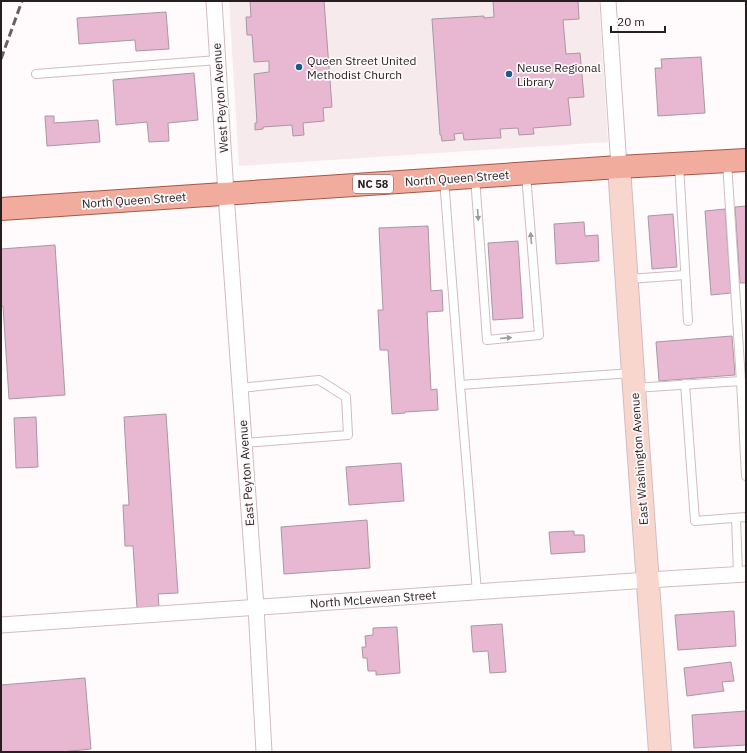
<svg xmlns="http://www.w3.org/2000/svg" width="747" height="753" font-family="'IBM Plex Sans',sans-serif">
<style>
.built{fill:#f7eaec}
.building{fill:#e8b7d2;stroke:#aa97a1}
.lines{fill:none;stroke-linecap:round;stroke-linejoin:round}
.lane-casing{stroke:#d2bcbf;stroke-width:10}
.street-casing{stroke:#d2bcbf;stroke-width:17}
.secondary-casing{stroke:#d2bcbf;stroke-width:24}
.primary-casing{stroke:#a55747;stroke-width:24}
.lane{stroke:#fff;stroke-width:8}
.street{stroke:#fff;stroke-width:15}
.secondary{stroke:#f8d6ce;stroke-width:22}
.primary{stroke:#f2ac9e;stroke-width:22}
.rail{stroke:#686162;stroke-width:3;stroke-dasharray:8 4;stroke-linecap:butt}
.oneway{fill:#9d9a9a}
.poi-dot{fill:#185b90;stroke:#fffafb;stroke-width:1.5}
.labels{text-anchor:middle;dominant-baseline:central;stroke-width:3.5;stroke-linejoin:round;paint-order:stroke}
.shield{fill:#fffafb;stroke:#676061;stroke-width:1}
.shield-label{font-size:11px;font-weight:bold;fill:#261e1f}
.poi-label{font-size:12px;fill:#261e1f;stroke:#fffafb;text-anchor:start}
.street-label{font-size:12px;fill:#261e1f;stroke:#fffafb}
</style>
<rect width="100%" height="100%" fill="#fffafb"/>
<path class="built" d="M 229,1 L 599,1 L 608,142 L 239,166 Z"/>
<g class="building">
<path d="M 250,1 L 324,1 L 332,107 L 323,108 L 324,121 L 303,123 L 304,135 L 293,136 L 292,125 L 263,127 L 263,129 L 255,130 L 255,123 L 257,123 L 254,74 L 269,72 L 269,61 L 254,62 L 252,35 L 247,35 L 246,17 L 251,17 Z"/>
<path d="M 493,1 L 578,1 L 579,19 L 563,20 L 566,54 L 580,53 L 584,97 L 568,98 L 571,125 L 533,128 L 534,134 L 519,135 L 518,128 L 500,129 L 501,138 L 496,138 L 464,140 L 463,133 L 454,134 L 455,140 L 442,141 L 441,135 L 440,135 L 432,19 L 484,16 L 484,18 L 494,17 Z"/>
<path d="M 166,12 L 169,49 L 136,51 L 135,40 L 79,44 L 77,18 Z"/>
<path d="M 701,57 L 705,113 L 658,116 L 655,68 L 662,68 L 661,59 Z"/>
<path d="M 194,73 L 198,120 L 168,123 L 169,141 L 149,142 L 147,122 L 116,125 L 113,80 Z"/>
<path d="M 45,116 L 54,116 L 54,123 L 98,120 L 100,142 L 47,146 Z"/>
<path d="M 746,206 L 746,283 L 740,283 L 735,207 Z"/>
<path d="M 725,209 L 731,293 L 711,295 L 705,211 Z"/>
<path d="M 673,214 L 677,267 L 652,269 L 648,216 Z"/>
<path d="M 584,222 L 585,236 L 598,235 L 599,261 L 556,264 L 554,224 Z"/>
<path d="M 428,226 L 431,291 L 442,290 L 443,311 L 427,312 L 431,390 L 437,389 L 438,410 L 405,412 L 405,413 L 392,414 L 388,350 L 380,350 L 378,310 L 383,310 L 379,228 Z"/>
<path d="M 518,241 L 523,318 L 493,320 L 488,243 Z"/>
<path d="M 55,245 L 65,395 L 9,399 L 3,306 L 1,306 L 1,249 Z"/>
<path d="M 732,336 L 735,375 L 659,381 L 656,342 Z"/>
<path d="M 166,414 L 178,593 L 158,594 L 159,606 L 137,608 L 133,546 L 125,546 L 123,505 L 129,505 L 124,417 Z"/>
<path d="M 36,417 L 38,467 L 16,468 L 14,418 Z"/>
<path d="M 401,463 L 404,501 L 349,505 L 346,467 Z"/>
<path d="M 367,520 L 370,568 L 284,574 L 281,527 Z"/>
<path d="M 574,531 L 574,535 L 584,535 L 585,552 L 551,554 L 549,532 Z"/>
<path d="M 734,611 L 736,646 L 678,650 L 675,615 Z"/>
<path d="M 502,624 L 506,672 L 490,673 L 488,651 L 473,652 L 471,626 Z"/>
<path d="M 397,627 L 400,673 L 376,675 L 376,671 L 368,671 L 367,658 L 363,658 L 362,647 L 366,647 L 365,636 L 373,635 L 373,628 Z"/>
<path d="M 731,662 L 734,681 L 722,682 L 724,691 L 687,696 L 684,668 Z"/>
<path d="M 85,678 L 91,749 L 61,752 L 1,752 L 1,685 Z"/>
<path d="M 746,711 L 746,745 L 694,748 L 692,715 Z"/>
</g>
<g class="lines">
<g class="lane-casing">
<g id="lane">
<path d="M 36,74 L 218,60"/>
<path d="M 727,162 L 741,381"/>
<path d="M 679,164 L 688,321"/>
<path d="M 475,177 L 487,340 L 539,335 L 526,174"/>
<path d="M 444,179 L 460,385 L 632,373"/>
<path d="M 628,279 L 685,275"/>
<path d="M 685,384 L 695,521 L 746,517"/>
<path d="M 460,385 L 477,592"/>
<path d="M 240,388 L 319,380 L 346,397 L 348,435 L 244,443"/>
<path d="M 634,388 L 741,381 L 746,476"/>
<path d="M 736,518 L 738,574"/>
</g>
</g>
<g class="street-casing">
<g id="street">
<path d="M 214,1 L 226,194 L 256,607 L 264,752"/>
<path d="M 608,1 L 619,167"/>
<path d="M 1,625 L 648,580 L 746,574"/>
</g>
</g>
<g class="secondary-casing">
<path id="secondary" d="M 619,167 L 634,388 L 660,752"/>
</g>
<g class="primary-casing">
<path id="primary" d="M 1,209 L 619,167 L 746,160"/>
</g>
<use href="#lane" class="lane"/>
<use href="#street" class="street"/>
<use href="#secondary" class="secondary"/>
<use href="#primary" class="primary"/>
<path class="rail" d="M 1,59 L 22,1"/>
</g>
<defs><path id="oneway-solid" d="M-6-.8H1V-3.2L6.5 0L1 3.2V.8H-6Z"/></defs>
<g class="oneway">
<use href="#oneway-solid" transform="translate(478 215) rotate(86)"/>
<use href="#oneway-solid" transform="translate(531 238) rotate(-95)"/>
<use href="#oneway-solid" transform="translate(506 338) rotate(-5)"/>
</g>
<g class="poi-dot">
<circle cx="299" cy="67" r="4"/>
<circle cx="509" cy="74" r="4"/>
</g>
<g class="labels">
<rect class="shield" x="353" y="175" width="40" height="18" rx="3"/>
<g class="shield-label">
<text x="373" y="184">NC 58</text>
</g>
<g class="poi-label">
<text x="307" y="60">Queen Street United<tspan x="307" dy="14">Methodist Church</tspan></text>
<text x="517" y="67">Neuse Regional<tspan x="517" dy="14">Library</tspan></text>
</g>
<g class="street-label">
<text transform="translate(220 98) rotate(-94)">West Peyton Avenue</text>
<text transform="translate(457 178) rotate(-4)">North Queen Street</text>
<text transform="translate(134 200) rotate(-4)">North Queen Street</text>
<text transform="translate(639 459) rotate(-94)">East Washington Avenue</text>
<text transform="translate(246 473) rotate(-94)">East Peyton Avenue</text>
<text transform="translate(373 599) rotate(-4)">North McLewean Street</text>
</g>
</g>
<rect width="747" height="753" fill="none" stroke="#261e1f" stroke-width="4"/>
<path d="M611 26v6h54v-6" fill="none" stroke="#261e1f" stroke-width="2"/>
<text x="617" y="26" font-size="12" fill="#261e1f" stroke="#fffafb" stroke-width="3" paint-order="stroke">20 m</text>
</svg>
